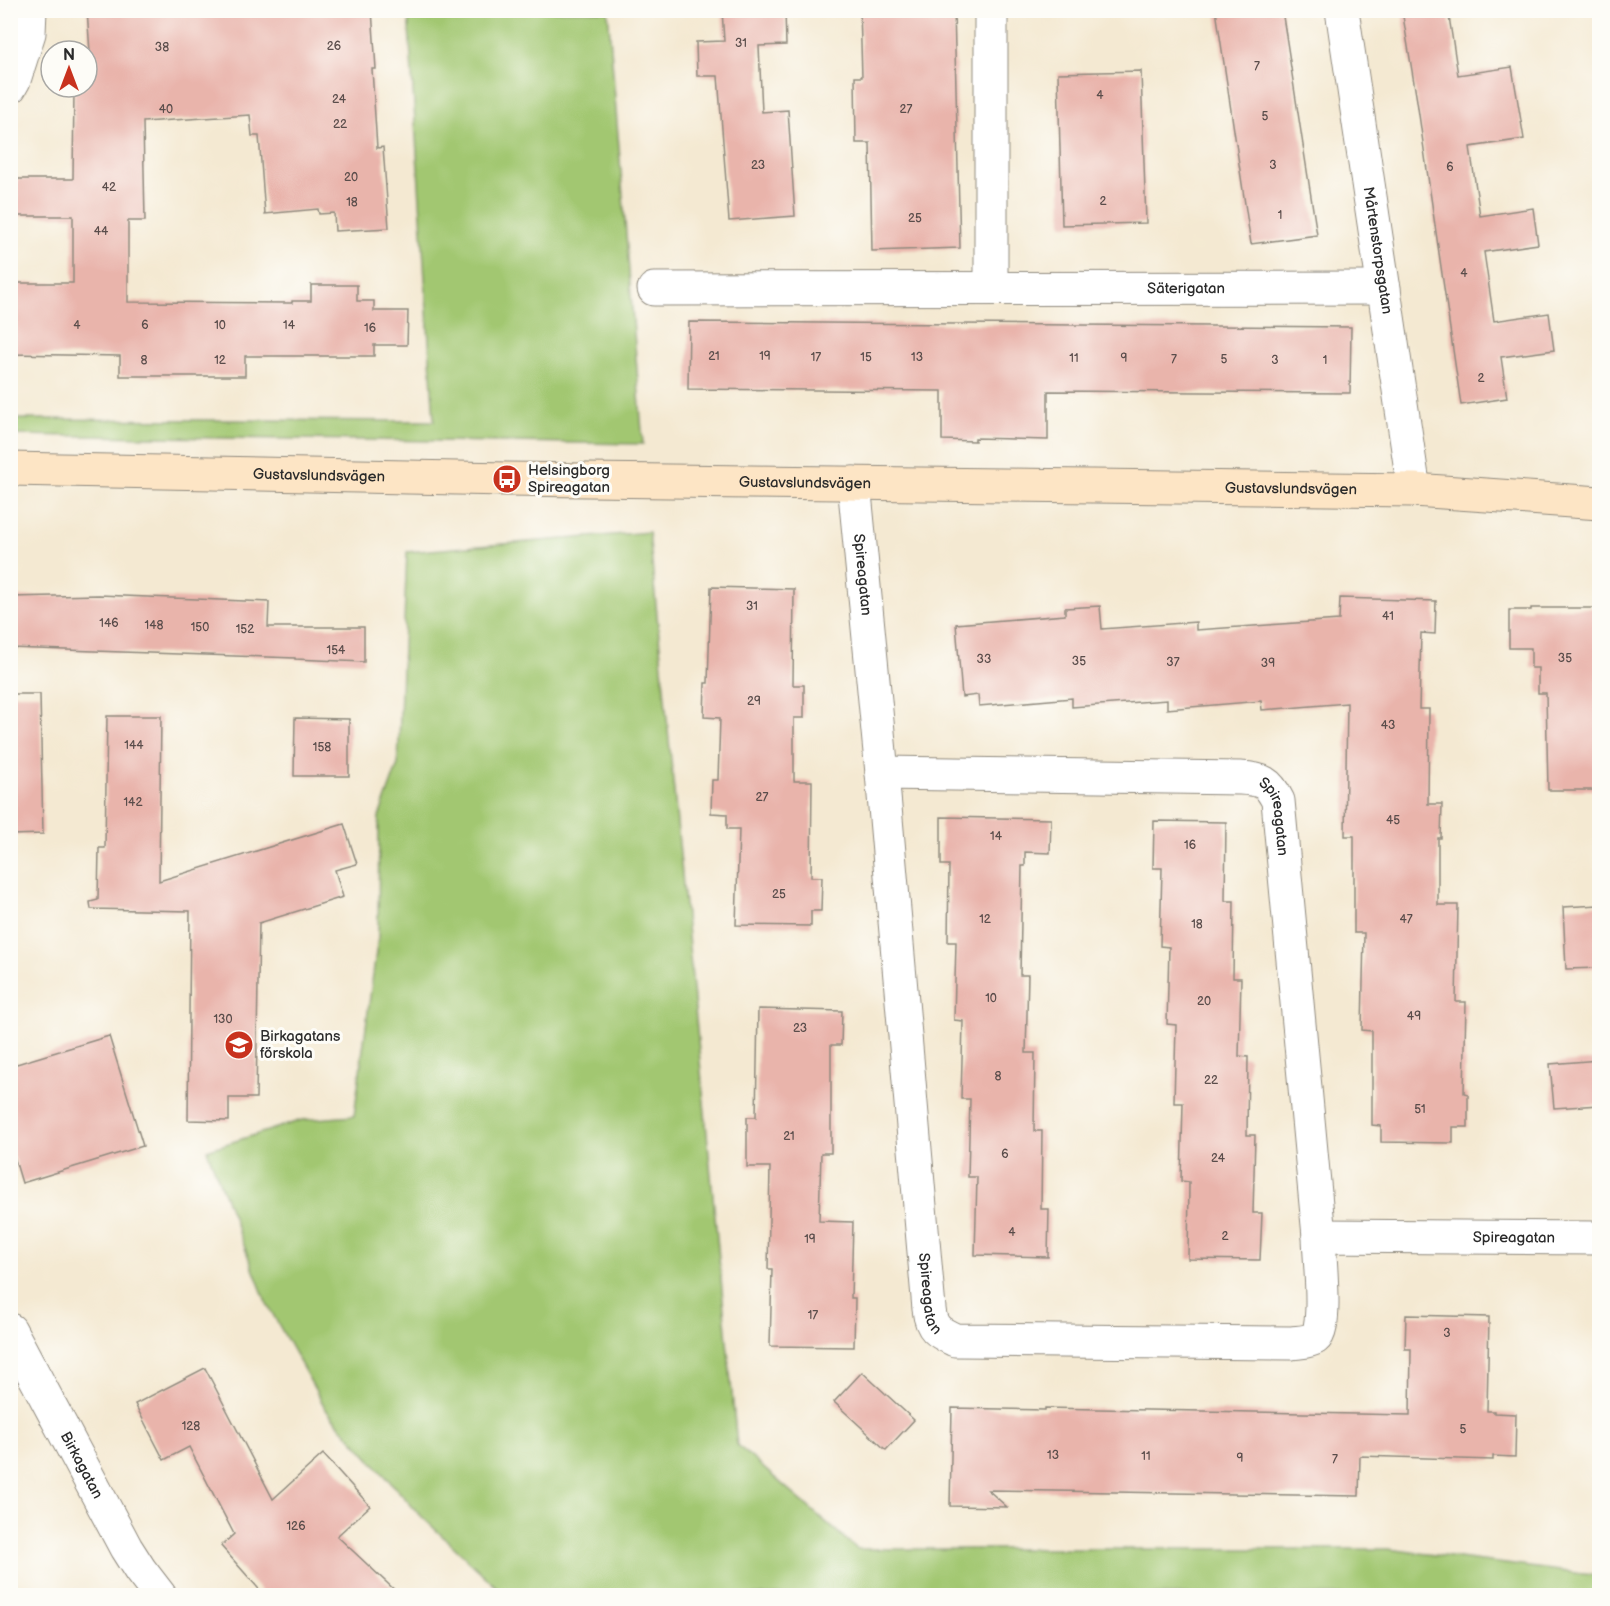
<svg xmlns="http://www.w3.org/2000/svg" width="1610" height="1606" font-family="'Balsamiq Sans',sans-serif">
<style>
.green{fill:#a2c771;stroke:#66794e;stroke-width:1.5}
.building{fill:#e9b4ab}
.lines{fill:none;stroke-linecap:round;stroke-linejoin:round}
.street-casing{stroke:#908a7e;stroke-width:35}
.secondary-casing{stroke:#908a7e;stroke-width:35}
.street{stroke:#fff;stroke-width:33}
.secondary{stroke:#fde5c5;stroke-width:33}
.labels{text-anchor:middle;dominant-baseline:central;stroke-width:6;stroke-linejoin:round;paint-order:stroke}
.number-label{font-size:12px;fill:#5a4d4b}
.street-label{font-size:15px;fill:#2b2b2b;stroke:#fdfcf7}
.poi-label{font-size:15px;fill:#2b2b2b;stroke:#fdfcf7;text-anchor:start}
</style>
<rect width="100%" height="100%" fill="#fdfcf7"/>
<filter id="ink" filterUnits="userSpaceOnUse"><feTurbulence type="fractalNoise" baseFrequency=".0167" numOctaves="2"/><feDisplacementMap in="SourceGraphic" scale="12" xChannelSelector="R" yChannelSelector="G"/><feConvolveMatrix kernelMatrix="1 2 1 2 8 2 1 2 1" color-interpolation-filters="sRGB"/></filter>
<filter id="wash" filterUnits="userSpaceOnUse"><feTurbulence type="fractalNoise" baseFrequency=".008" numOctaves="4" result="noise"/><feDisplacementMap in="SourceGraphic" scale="24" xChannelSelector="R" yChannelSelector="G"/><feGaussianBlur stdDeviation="1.35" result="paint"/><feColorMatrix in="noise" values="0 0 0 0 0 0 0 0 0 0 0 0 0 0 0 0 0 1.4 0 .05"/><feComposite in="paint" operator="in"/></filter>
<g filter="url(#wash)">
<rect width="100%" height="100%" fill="#f4e9d2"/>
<g class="green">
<path d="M 408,11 L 608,11 L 643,444 L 11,435 L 11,419 L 434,421 Z"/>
<path d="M 649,532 L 737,1445 L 857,1549 L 1388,1549 L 1599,1576 L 1599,1595 L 505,1595 L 419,1514 L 327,1411 L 266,1302 L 207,1150 L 302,1120 L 354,1116 L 378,937 L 379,817 L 398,764 L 407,552 Z"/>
</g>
<g id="blocks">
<g class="building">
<path d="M 87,10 L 225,10 L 226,15 L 300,10 L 372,10 L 376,69 L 372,69 L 377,148 L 383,147 L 389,228 L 335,231 L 334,213 L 319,214 L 318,209 L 265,214 L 259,136 L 252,136 L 250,115 L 143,122 L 145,221 L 128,221 L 128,302 L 292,303 L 292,301 L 311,301 L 311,285 L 357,285 L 357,301 L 374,301 L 374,311 L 408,311 L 407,345 L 374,345 L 374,356 L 245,356 L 245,376 L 120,376 L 120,356 L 10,354 L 11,283 L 73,283 L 73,216 L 17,216 L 17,179 L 73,179 L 74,87 L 87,87 L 87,66 L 91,66 Z"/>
<path d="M 722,10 L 785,10 L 786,45 L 759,46 L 762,112 L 788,110 L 795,216 L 729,221 L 718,76 L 697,76 L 696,42 L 724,41 Z"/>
<path d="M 860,10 L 954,10 L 960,248 L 872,251 L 870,143 L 856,143 L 855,77 L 862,77 Z"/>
<path d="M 1216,10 L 1282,10 L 1317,235 L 1251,244 Z"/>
<path d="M 1402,10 L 1448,10 L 1458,75 L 1512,67 L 1524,139 L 1470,147 L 1480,216 L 1533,208 L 1538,244 L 1484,252 L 1494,321 L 1549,313 L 1554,350 L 1501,357 L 1507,398 L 1461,405 L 1417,101 Z"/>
<path d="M 1141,71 L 1146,223 L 1062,225 L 1058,73 Z"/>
<path d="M 689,322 L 1351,327 L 1350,393 L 1048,391 L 1048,440 L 975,438 L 975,441 L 942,440 L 942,391 L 688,389 Z"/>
<path d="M 711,587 L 794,589 L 793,685 L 804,685 L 804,718 L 794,718 L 794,781 L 812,781 L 811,877 L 822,877 L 821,911 L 811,911 L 811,926 L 736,925 L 739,829 L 727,829 L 727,814 L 711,813 L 712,780 L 718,780 L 720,718 L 704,717 L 705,683 L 708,683 Z"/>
<path d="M 99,595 L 269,602 L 268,627 L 364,627 L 364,662 L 295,659 L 295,658 L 10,648 L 10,597 Z"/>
<path d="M 1340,598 L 1436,601 L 1435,634 L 1421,633 L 1419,709 L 1429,709 L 1428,804 L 1442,804 L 1441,838 L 1438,838 L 1438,905 L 1458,905 L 1456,1002 L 1466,1002 L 1464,1093 L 1468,1094 L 1468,1127 L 1453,1127 L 1453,1143 L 1381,1142 L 1381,1126 L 1372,1125 L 1372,1031 L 1362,1030 L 1364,933 L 1354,933 L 1354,836 L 1345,836 L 1347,703 L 1262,710 L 1261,701 L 1167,709 L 1167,700 L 1072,707 L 1072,698 L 979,706 L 978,695 L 962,697 L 956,624 L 1065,615 L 1065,608 L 1100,606 L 1102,629 L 1196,622 L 1196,630 L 1339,620 Z"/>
<path d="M 1531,608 L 1599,608 L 1599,790 L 1548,790 L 1546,693 L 1538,693 L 1538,668 L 1531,668 L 1531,648 L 1509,648 L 1509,610 L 1531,610 Z"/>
<path d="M 10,694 L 40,694 L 43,834 L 10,835 Z"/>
<path d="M 107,716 L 161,716 L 159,881 L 344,824 L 357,864 L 335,870 L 343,897 L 259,923 L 256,1098 L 229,1098 L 229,1121 L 188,1120 L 190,911 L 91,909 L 90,902 L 98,900 L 99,848 L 105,848 Z"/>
<path d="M 295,718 L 349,719 L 349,776 L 294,776 Z"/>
<path d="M 941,817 L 1051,819 L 1050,853 L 1025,852 L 1025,866 L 1022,866 L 1020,975 L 1028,975 L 1026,1053 L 1035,1053 L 1034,1131 L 1042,1131 L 1041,1209 L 1049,1209 L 1048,1257 L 975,1255 L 977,1177 L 968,1177 L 970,1099 L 961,1099 L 963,1021 L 954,1020 L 956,942 L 948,942 L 949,865 L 941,865 Z"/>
<path d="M 1154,821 L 1226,822 L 1225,901 L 1234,901 L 1233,978 L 1241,978 L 1239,1056 L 1248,1057 L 1247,1135 L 1255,1135 L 1253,1213 L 1262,1213 L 1260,1260 L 1188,1259 L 1189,1182 L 1181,1181 L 1183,1103 L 1174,1103 L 1176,1025 L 1167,1024 L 1169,947 L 1160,946 L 1162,868 L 1153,868 Z"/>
<path d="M 1599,905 L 1599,968 L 1566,969 L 1563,907 Z"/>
<path d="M 758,1009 L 842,1011 L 841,1045 L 831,1045 L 831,1153 L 821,1153 L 819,1221 L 853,1222 L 851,1298 L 855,1298 L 854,1347 L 770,1346 L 772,1269 L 768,1269 L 770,1167 L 747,1167 L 747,1117 L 756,1117 Z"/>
<path d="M 109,1036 L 143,1146 L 22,1183 L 10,1143 L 10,1066 Z"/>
<path d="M 1599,1060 L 1599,1105 L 1554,1108 L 1550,1064 Z"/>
<path d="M 1406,1315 L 1489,1317 L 1487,1411 L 1494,1411 L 1494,1413 L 1516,1414 L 1515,1457 L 1493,1456 L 1493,1460 L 1360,1456 L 1359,1496 L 988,1490 L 1007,1507 L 950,1506 L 952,1408 L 1045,1410 L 1045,1408 L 1410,1415 L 1411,1349 L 1405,1349 Z"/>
<path d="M 205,1368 L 273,1499 L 323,1454 L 370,1506 L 337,1536 L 401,1596 L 265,1596 L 221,1546 L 234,1534 L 189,1447 L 164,1460 L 135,1404 Z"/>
<path d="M 862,1372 L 914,1420 L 886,1450 L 834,1402 Z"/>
</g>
</g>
</g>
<g filter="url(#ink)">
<use href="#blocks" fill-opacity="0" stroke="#908a7e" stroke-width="1.5"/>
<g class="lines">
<g class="street-casing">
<g id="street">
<path id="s1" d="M 1342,10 L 1414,490"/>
<path d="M 10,87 L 14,80 L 29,33 L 30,10"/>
<path d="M 991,288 L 991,10"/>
<path id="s2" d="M 654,289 L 1384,288"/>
<path id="s3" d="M 854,483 L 882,773 L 929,1309 C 931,1329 938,1332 955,1340 L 1292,1343 C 1299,1342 1309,1342 1315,1338 C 1328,1328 1319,1254 1319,1236 L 1600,1238"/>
<path id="s4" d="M 882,773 L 1240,778 C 1262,779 1269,782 1278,801 L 1319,1236"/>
<path id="s5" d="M 10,1330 L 126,1548 L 140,1570 L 160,1596"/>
</g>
</g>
<g class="secondary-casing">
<g id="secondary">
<path id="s6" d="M 10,469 L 507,479 L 1414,490 L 1600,503"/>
</g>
</g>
<use href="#street" class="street"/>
<use href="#secondary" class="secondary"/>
</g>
</g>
<defs>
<g id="bus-disc" transform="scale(1.5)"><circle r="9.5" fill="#c8321e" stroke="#fdfcf7"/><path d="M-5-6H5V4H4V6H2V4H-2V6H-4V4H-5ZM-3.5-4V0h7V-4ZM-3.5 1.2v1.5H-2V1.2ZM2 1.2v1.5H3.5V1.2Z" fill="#fff"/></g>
<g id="school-disc" transform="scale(1.5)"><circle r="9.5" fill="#c8321e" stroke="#fdfcf7"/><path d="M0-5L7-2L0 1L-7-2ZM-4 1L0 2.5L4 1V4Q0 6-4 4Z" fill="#fff"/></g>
</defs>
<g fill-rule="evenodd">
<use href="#bus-disc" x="507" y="479"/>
<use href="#school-disc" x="239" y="1045"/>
</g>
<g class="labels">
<g class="number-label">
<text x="741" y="43">31</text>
<text x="334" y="46">26</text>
<text x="162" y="47">38</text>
<text x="1257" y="66">7</text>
<text x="1100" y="95">4</text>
<text x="339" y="99">24</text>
<text x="166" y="109">40</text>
<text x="906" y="109">27</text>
<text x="1265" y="116">5</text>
<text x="340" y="124">22</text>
<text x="758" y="165">23</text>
<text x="1273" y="165">3</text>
<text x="1450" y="167">6</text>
<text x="351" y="177">20</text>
<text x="109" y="187">42</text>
<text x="1103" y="201">2</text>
<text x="352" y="202">18</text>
<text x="1280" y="215">1</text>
<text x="915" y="218">25</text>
<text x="101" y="231">44</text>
<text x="1464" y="273">4</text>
<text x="77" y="325">4</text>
<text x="145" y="325">6</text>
<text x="220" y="325">10</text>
<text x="289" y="325">14</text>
<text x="370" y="328">16</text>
<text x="714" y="356">21</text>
<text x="765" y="356">19</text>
<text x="816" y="357">17</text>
<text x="866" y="357">15</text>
<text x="917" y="357">13</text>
<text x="1074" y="358">11</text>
<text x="1124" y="358">9</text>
<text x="1174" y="359">7</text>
<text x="1224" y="359">5</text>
<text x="144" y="360">8</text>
<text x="220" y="360">12</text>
<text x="1275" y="360">3</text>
<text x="1325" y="360">1</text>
<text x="1481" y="378">2</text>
<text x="752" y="606">31</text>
<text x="1388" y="616">41</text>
<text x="109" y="623">146</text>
<text x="154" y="625">148</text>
<text x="200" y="627">150</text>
<text x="245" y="629">152</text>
<text x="336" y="650">154</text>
<text x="1565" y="658">35</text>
<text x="984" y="659">33</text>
<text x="1079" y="661">35</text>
<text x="1173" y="662">37</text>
<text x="1268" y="663">39</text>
<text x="754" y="701">29</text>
<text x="1388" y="725">43</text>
<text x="134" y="745">144</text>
<text x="322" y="747">158</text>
<text x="762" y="797">27</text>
<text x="133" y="802">142</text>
<text x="1393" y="820">45</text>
<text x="996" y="836">14</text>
<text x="1190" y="845">16</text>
<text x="779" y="894">25</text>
<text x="985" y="919">12</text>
<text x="1406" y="919">47</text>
<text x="1197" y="924">18</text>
<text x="991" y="998">10</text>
<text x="1204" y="1001">20</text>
<text x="1414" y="1016">49</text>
<text x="223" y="1019">130</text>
<text x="800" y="1028">23</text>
<text x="998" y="1076">8</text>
<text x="1211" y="1080">22</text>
<text x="1420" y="1109">51</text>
<text x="789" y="1136">21</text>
<text x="1005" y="1154">6</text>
<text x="1218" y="1158">24</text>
<text x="1012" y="1232">4</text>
<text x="1225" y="1236">2</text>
<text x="810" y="1239">19</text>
<text x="813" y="1315">17</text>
<text x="1447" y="1333">3</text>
<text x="191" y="1426">128</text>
<text x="1463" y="1429">5</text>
<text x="1053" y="1455">13</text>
<text x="1146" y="1456">11</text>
<text x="1240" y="1458">9</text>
<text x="1335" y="1459">7</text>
<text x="296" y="1526">126</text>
</g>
<g class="street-label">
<text stroke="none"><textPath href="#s1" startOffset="243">Mårtenstorpsgatan</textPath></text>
<text stroke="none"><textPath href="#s2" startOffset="532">Säterigatan</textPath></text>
<text stroke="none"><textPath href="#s6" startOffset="309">Gustavslundsvägen</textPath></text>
<text stroke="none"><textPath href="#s6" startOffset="795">Gustavslundsvägen</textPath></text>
<text stroke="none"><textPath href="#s6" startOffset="1281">Gustavslundsvägen</textPath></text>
<text stroke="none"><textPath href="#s3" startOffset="92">Spireagatan</textPath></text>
<text stroke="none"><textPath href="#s4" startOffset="420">Spireagatan</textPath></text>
<text stroke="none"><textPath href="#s3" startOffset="1532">Spireagatan</textPath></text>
<text stroke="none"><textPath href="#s3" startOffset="814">Spireagatan</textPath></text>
<text stroke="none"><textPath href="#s5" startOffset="153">Birkagatan</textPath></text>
</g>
<g class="poi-label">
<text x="528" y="470">Helsingborg<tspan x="528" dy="17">Spireagatan</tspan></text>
<text x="260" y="1036">Birkagatans<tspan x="260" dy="17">förskola</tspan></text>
</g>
</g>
<rect width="1610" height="1606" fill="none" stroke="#fdfcf7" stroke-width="36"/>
<g transform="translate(69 69)"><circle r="28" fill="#fdfcf7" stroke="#a9a8a5" stroke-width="1.5"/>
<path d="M0-4.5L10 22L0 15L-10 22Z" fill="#c8321e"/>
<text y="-9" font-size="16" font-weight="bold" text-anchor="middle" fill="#2b2b2b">N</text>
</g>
</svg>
